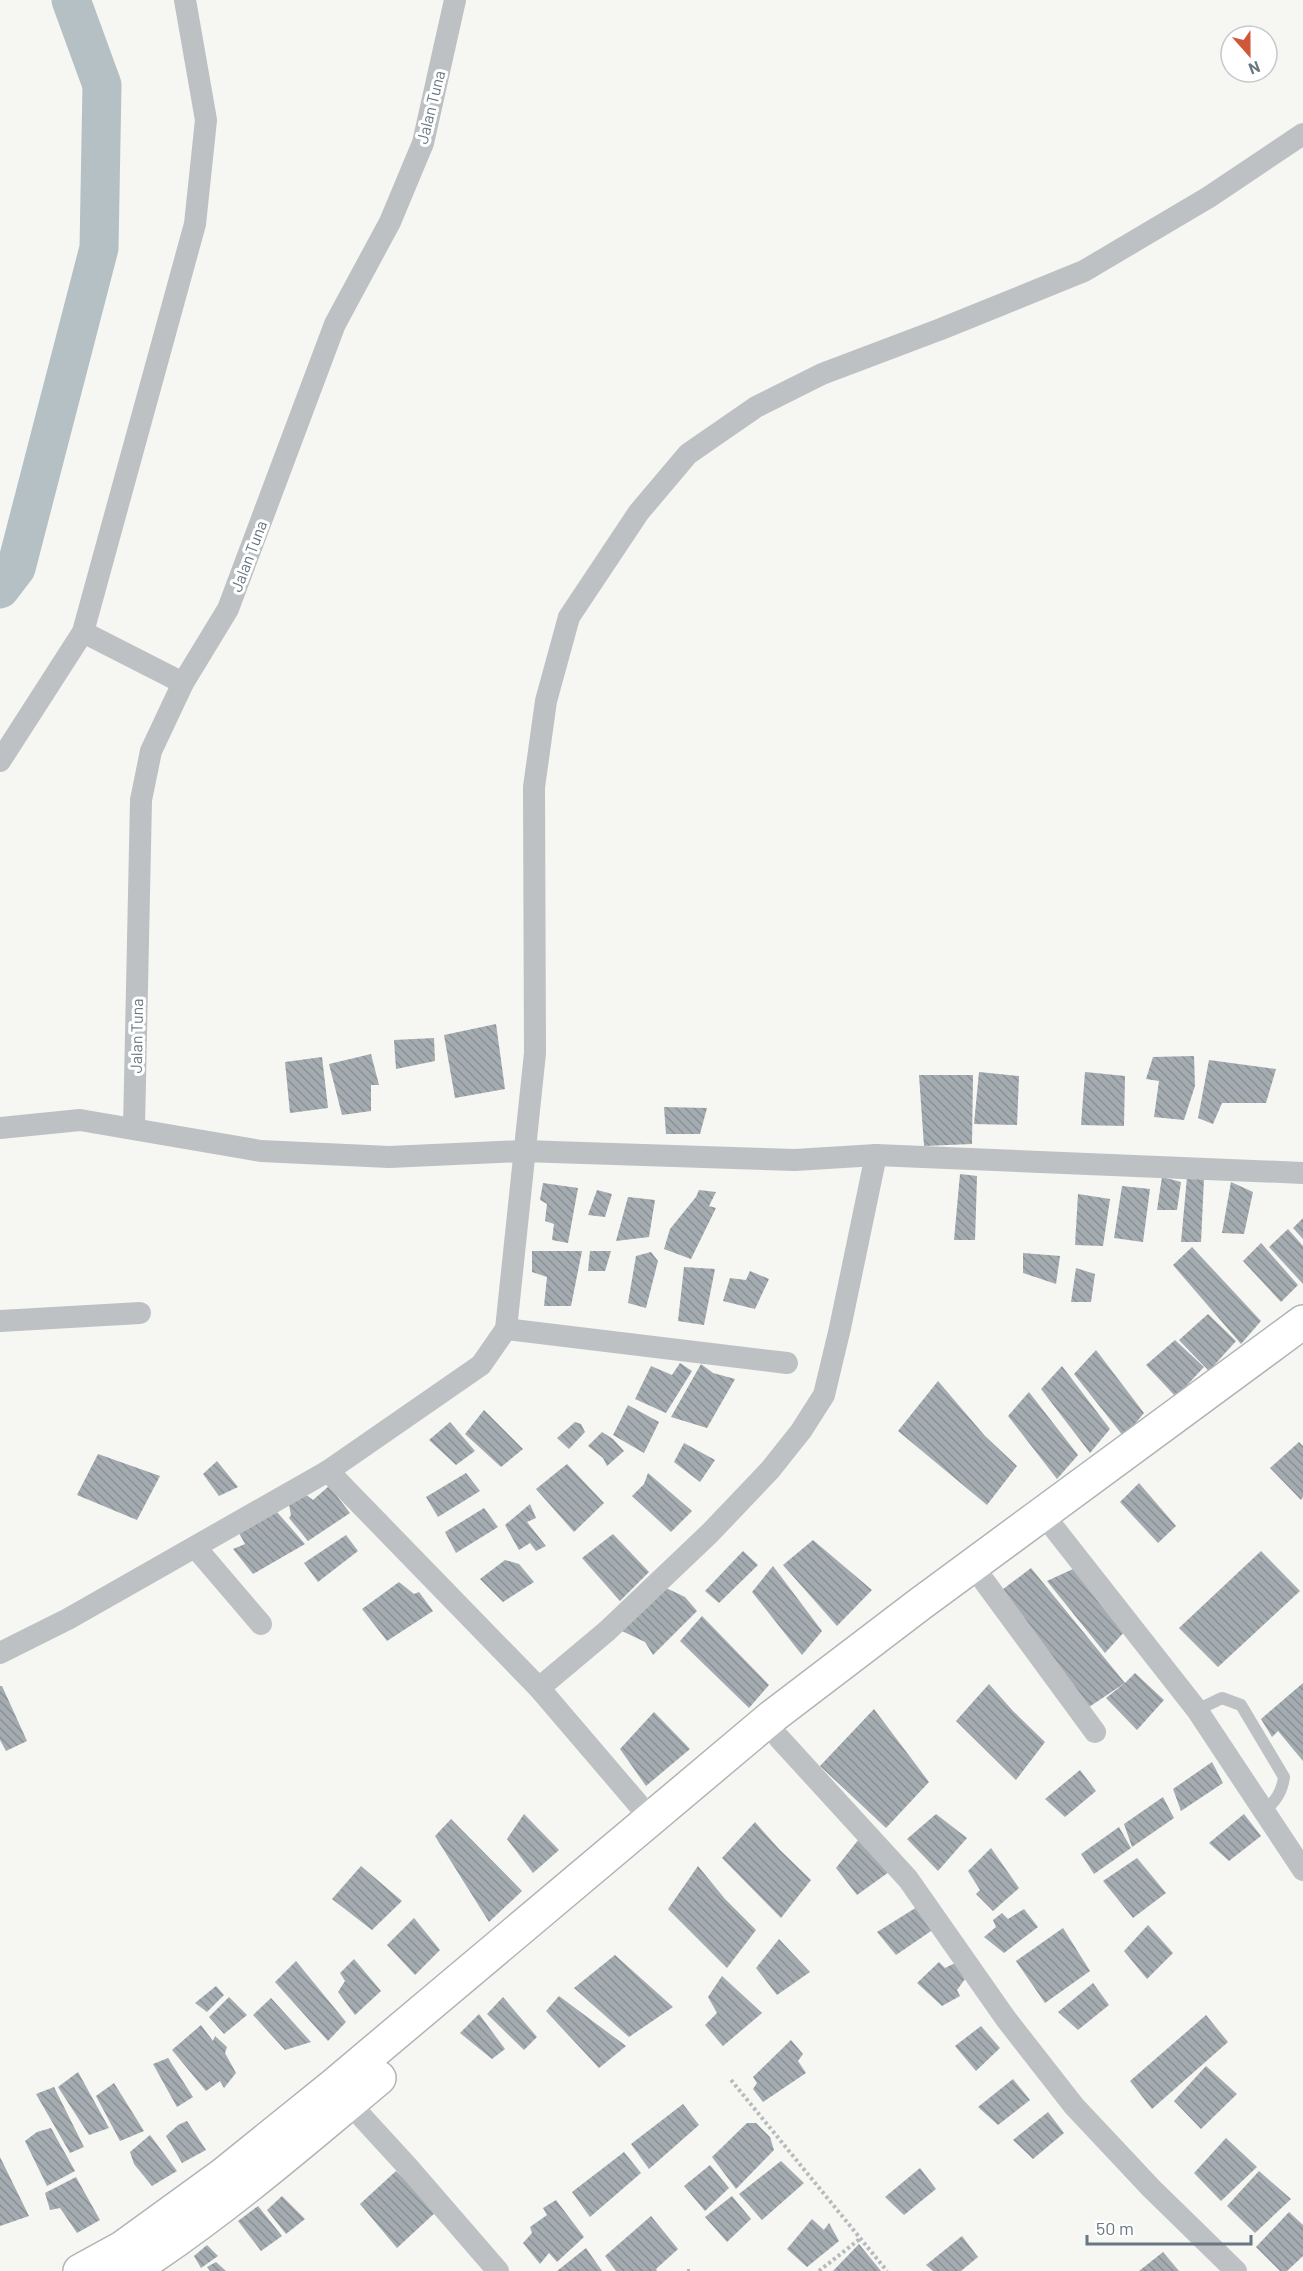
<svg xmlns="http://www.w3.org/2000/svg" width="1303" height="2271" font-family="Barlow,sans-serif">
<style>
.lines{fill:none;stroke-linecap:round;stroke-linejoin:round}
.river{stroke:#b4c0c3;stroke-width:39}
.building{fill:url(#building-back-hatch)}
.highway-casing{stroke:#b1b4b7;stroke-width:36}
.path{stroke:#b7babc;stroke-width:4;stroke-dasharray:3 3;stroke-linecap:butt}
.lane{stroke:#bdc1c4;stroke-width:12}
.street{stroke:#bdc1c4;stroke-width:22}
.highway{stroke:#fff;stroke-width:33}
.labels{text-anchor:middle;dominant-baseline:central;stroke-width:6;stroke-linejoin:round;paint-order:stroke}
.street-label{font-size:16px;fill:#687781;stroke:#fff}
</style>
<defs>
<pattern id="building-back-hatch" width="6" height="6" patternUnits="userSpaceOnUse" patternTransform="scale(1.5)"><rect width="6" height="6" fill="#a4acb1"/><path d="M-1 5l2 2M0 0l6 6M5-1l2 2" fill="none" stroke="#899195"/></pattern>
</defs>
<rect width="100%" height="100%" fill="#f6f6f3"/>
<g class="lines">
<path class="river" d="M 0,589 L 16,568 L 99,248 L 102,85 L 71,0"/>
</g>
<g class="building">
<path d="M 496,1024 L 505,1089 L 455,1098 L 444,1035 Z"/>
<path d="M 434,1038 L 435,1061 L 396,1069 L 394,1040 Z"/>
<path d="M 371,1054 L 379,1085 L 371,1085 L 371,1111 L 342,1115 L 329,1064 Z"/>
<path d="M 1194,1056 L 1195,1086 L 1184,1120 L 1154,1117 L 1159,1081 L 1146,1079 L 1153,1057 Z"/>
<path d="M 322,1057 L 328,1108 L 290,1113 L 285,1062 Z"/>
<path d="M 1209,1060 L 1276,1069 L 1266,1103 L 1222,1103 L 1213,1124 L 1198,1118 Z"/>
<path d="M 979,1072 L 1019,1076 L 1017,1125 L 974,1124 Z"/>
<path d="M 1085,1072 L 1125,1076 L 1124,1126 L 1081,1125 Z"/>
<path d="M 919,1075 L 973,1075 L 972,1144 L 924,1146 Z"/>
<path d="M 664,1107 L 707,1108 L 700,1134 L 666,1134 Z"/>
<path d="M 960,1174 L 977,1176 L 975,1240 L 954,1240 Z"/>
<path d="M 1162,1177 L 1181,1182 L 1177,1210 L 1157,1210 Z"/>
<path d="M 1187,1177 L 1204,1179 L 1201,1242 L 1181,1242 Z"/>
<path d="M 1231,1182 L 1253,1192 L 1244,1234 L 1222,1233 Z"/>
<path d="M 543,1183 L 578,1188 L 568,1243 L 552,1240 L 554,1224 L 545,1221 L 547,1204 L 540,1200 Z"/>
<path d="M 1122,1186 L 1150,1189 L 1143,1242 L 1114,1238 Z"/>
<path d="M 597,1190 L 612,1194 L 605,1217 L 588,1215 Z"/>
<path d="M 699,1190 L 716,1192 L 709,1206 L 716,1208 L 691,1259 L 664,1249 L 670,1229 L 696,1197 Z"/>
<path d="M 1078,1194 L 1110,1199 L 1103,1246 L 1075,1245 Z"/>
<path d="M 628,1197 L 655,1200 L 649,1237 L 616,1241 Z"/>
<path d="M 1303,1218 L 1303,1239 L 1293,1228 Z"/>
<path d="M 1288,1229 L 1303,1246 L 1303,1284 L 1269,1247 Z"/>
<path d="M 1261,1243 L 1298,1285 L 1281,1302 L 1243,1261 Z"/>
<path d="M 1192,1247 L 1261,1321 L 1241,1344 L 1173,1265 Z"/>
<path d="M 532,1251 L 582,1251 L 571,1306 L 544,1306 L 547,1277 L 532,1272 Z"/>
<path d="M 590,1251 L 611,1251 L 605,1271 L 588,1271 Z"/>
<path d="M 651,1252 L 658,1261 L 646,1308 L 628,1303 L 636,1256 Z"/>
<path d="M 1023,1253 L 1060,1256 L 1056,1284 L 1023,1273 Z"/>
<path d="M 684,1267 L 715,1269 L 704,1325 L 678,1321 Z"/>
<path d="M 1076,1268 L 1095,1274 L 1091,1302 L 1071,1302 Z"/>
<path d="M 750,1271 L 769,1279 L 755,1309 L 723,1301 L 730,1278 L 746,1280 Z"/>
<path d="M 1208,1314 L 1236,1341 L 1209,1371 L 1179,1340 Z"/>
<path d="M 1175,1340 L 1204,1367 L 1176,1397 L 1146,1365 Z"/>
<path d="M 1096,1350 L 1144,1413 L 1124,1437 L 1074,1374 Z"/>
<path d="M 680,1363 L 692,1371 L 666,1413 L 635,1399 L 651,1366 L 672,1375 Z"/>
<path d="M 701,1364 L 713,1373 L 735,1379 L 707,1428 L 671,1417 Z"/>
<path d="M 1062,1366 L 1110,1429 L 1090,1453 L 1041,1389 Z"/>
<path d="M 938,1381 L 985,1436 L 1017,1466 L 987,1505 L 898,1431 Z"/>
<path d="M 1029,1392 L 1078,1455 L 1057,1479 L 1008,1416 Z"/>
<path d="M 628,1405 L 659,1422 L 644,1453 L 613,1435 Z"/>
<path d="M 484,1410 L 523,1449 L 501,1467 L 465,1434 Z"/>
<path d="M 450,1422 L 475,1451 L 456,1465 L 429,1440 Z"/>
<path d="M 575,1422 L 581,1424 L 585,1432 L 569,1449 L 557,1438 Z"/>
<path d="M 602,1432 L 613,1439 L 624,1451 L 607,1466 L 603,1458 L 588,1446 Z"/>
<path d="M 1299,1442 L 1303,1446 L 1303,1497 L 1301,1500 L 1270,1468 Z"/>
<path d="M 684,1443 L 715,1460 L 700,1482 L 674,1462 Z"/>
<path d="M 98,1454 L 160,1476 L 137,1520 L 77,1495 Z"/>
<path d="M 217,1461 L 238,1487 L 219,1496 L 203,1474 Z"/>
<path d="M 567,1464 L 604,1503 L 574,1532 L 536,1489 Z"/>
<path d="M 466,1473 L 480,1491 L 438,1517 L 426,1497 Z"/>
<path d="M 648,1473 L 692,1511 L 671,1532 L 632,1496 L 644,1484 Z"/>
<path d="M 1139,1483 L 1176,1526 L 1158,1543 L 1120,1502 Z"/>
<path d="M 329,1486 L 350,1513 L 308,1541 L 289,1518 L 291,1515 L 289,1505 L 306,1495 L 313,1500 Z"/>
<path d="M 530,1504 L 536,1518 L 527,1522 L 546,1546 L 536,1551 L 530,1543 L 519,1550 L 505,1525 Z"/>
<path d="M 484,1508 L 498,1527 L 456,1553 L 445,1532 Z"/>
<path d="M 277,1512 L 305,1544 L 253,1574 L 233,1549 L 245,1544 L 239,1533 Z"/>
<path d="M 613,1534 L 649,1572 L 620,1601 L 582,1558 Z"/>
<path d="M 346,1535 L 358,1551 L 318,1582 L 304,1563 Z"/>
<path d="M 813,1540 L 872,1590 L 837,1626 L 783,1565 Z"/>
<path d="M 743,1551 L 758,1565 L 719,1603 L 705,1591 Z"/>
<path d="M 1261,1551 L 1300,1591 L 1218,1667 L 1179,1628 Z"/>
<path d="M 505,1560 L 519,1564 L 534,1582 L 503,1602 L 480,1579 Z"/>
<path d="M 773,1566 L 822,1631 L 802,1655 L 752,1592 Z"/>
<path d="M 1031,1568 L 1125,1683 L 1135,1673 L 1164,1700 L 1137,1730 L 1106,1698 L 1125,1683 L 1089,1707 L 1002,1590 Z"/>
<path d="M 1073,1569 L 1126,1630 L 1105,1653 L 1047,1581 Z"/>
<path d="M 399,1582 L 414,1594 L 419,1592 L 433,1611 L 387,1641 L 362,1609 Z"/>
<path d="M 664,1587 L 685,1597 L 697,1611 L 653,1655 L 645,1642 L 620,1630 Z"/>
<path d="M 702,1616 L 769,1685 L 749,1708 L 680,1641 Z"/>
<path d="M 1303,1683 L 1303,1761 L 1278,1731 L 1272,1737 L 1261,1719 Z"/>
<path d="M 989,1684 L 1013,1711 L 1045,1742 L 1016,1780 L 956,1721 Z"/>
<path d="M 0,1686 L 2,1686 L 27,1741 L 6,1751 L 0,1740 Z"/>
<path d="M 874,1709 L 929,1782 L 886,1828 L 820,1766 Z"/>
<path d="M 654,1712 L 690,1749 L 646,1786 L 620,1749 Z"/>
<path d="M 1212,1762 L 1223,1783 L 1181,1811 L 1173,1789 Z"/>
<path d="M 1080,1770 L 1096,1791 L 1065,1817 L 1045,1799 Z"/>
<path d="M 1163,1797 L 1174,1818 L 1132,1847 L 1124,1824 Z"/>
<path d="M 524,1814 L 559,1850 L 533,1873 L 507,1839 Z"/>
<path d="M 936,1814 L 967,1838 L 938,1871 L 907,1839 Z"/>
<path d="M 1244,1814 L 1261,1836 L 1229,1861 L 1209,1843 Z"/>
<path d="M 451,1819 L 522,1891 L 489,1922 L 435,1836 Z"/>
<path d="M 755,1822 L 779,1849 L 811,1880 L 781,1918 L 722,1858 Z"/>
<path d="M 1119,1827 L 1131,1848 L 1094,1874 L 1081,1854 Z"/>
<path d="M 859,1839 L 889,1872 L 857,1895 L 836,1868 Z"/>
<path d="M 991,1848 L 1019,1888 L 993,1911 L 976,1894 L 980,1890 L 968,1871 Z"/>
<path d="M 1137,1858 L 1166,1893 L 1133,1918 L 1103,1881 Z"/>
<path d="M 361,1866 L 402,1901 L 372,1930 L 332,1899 Z"/>
<path d="M 698,1866 L 725,1899 L 756,1930 L 727,1968 L 668,1909 Z"/>
<path d="M 917,1907 L 934,1929 L 896,1955 L 877,1932 Z"/>
<path d="M 1024,1909 L 1038,1927 L 1004,1953 L 984,1937 L 996,1927 L 993,1920 L 1002,1913 L 1008,1919 Z"/>
<path d="M 414,1918 L 440,1950 L 415,1975 L 387,1945 Z"/>
<path d="M 1148,1925 L 1173,1953 L 1147,1979 L 1124,1951 Z"/>
<path d="M 1063,1928 L 1090,1971 L 1045,2003 L 1016,1961 Z"/>
<path d="M 779,1939 L 810,1972 L 777,1995 L 756,1968 Z"/>
<path d="M 615,1955 L 673,2007 L 629,2037 L 574,1988 Z"/>
<path d="M 354,1959 L 381,1991 L 355,2015 L 338,1992 L 345,1981 L 340,1973 Z"/>
<path d="M 296,1961 L 346,2022 L 328,2041 L 275,1982 Z"/>
<path d="M 939,1962 L 945,1968 L 957,1962 L 965,1979 L 957,1990 L 960,1996 L 942,2006 L 917,1983 Z"/>
<path d="M 722,1976 L 762,2013 L 723,2046 L 705,2025 L 717,2013 L 708,1997 Z"/>
<path d="M 1093,1983 L 1109,2005 L 1078,2030 L 1058,2012 Z"/>
<path d="M 216,1986 L 224,1995 L 207,2012 L 195,2003 Z"/>
<path d="M 559,1996 L 626,2046 L 599,2068 L 546,2011 Z"/>
<path d="M 229,1997 L 247,2015 L 224,2034 L 209,2017 Z"/>
<path d="M 503,1997 L 537,2037 L 524,2050 L 487,2014 Z"/>
<path d="M 271,1998 L 311,2042 L 285,2050 L 253,2015 Z"/>
<path d="M 479,2014 L 505,2049 L 492,2059 L 460,2033 Z"/>
<path d="M 1206,2015 L 1228,2042 L 1152,2109 L 1130,2081 Z"/>
<path d="M 201,2025 L 213,2041 L 215,2036 L 227,2047 L 225,2053 L 236,2073 L 224,2088 L 220,2081 L 206,2091 L 172,2050 Z"/>
<path d="M 981,2026 L 1000,2048 L 976,2071 L 955,2046 Z"/>
<path d="M 791,2040 L 803,2054 L 798,2061 L 806,2073 L 763,2102 L 753,2089 L 757,2083 L 753,2077 Z"/>
<path d="M 168,2058 L 193,2097 L 177,2107 L 153,2064 Z"/>
<path d="M 1206,2066 L 1237,2094 L 1201,2129 L 1174,2101 Z"/>
<path d="M 78,2072 L 109,2128 L 89,2135 L 58,2087 Z"/>
<path d="M 1013,2079 L 1030,2100 L 998,2125 L 978,2107 Z"/>
<path d="M 114,2083 L 144,2131 L 120,2141 L 96,2096 Z"/>
<path d="M 54,2087 L 84,2147 L 70,2153 L 36,2094 Z"/>
<path d="M 683,2104 L 699,2125 L 649,2169 L 631,2144 Z"/>
<path d="M 1048,2112 L 1064,2133 L 1033,2159 L 1013,2140 Z"/>
<path d="M 187,2121 L 206,2150 L 182,2163 L 166,2136 L 178,2125 Z"/>
<path d="M 747,2123 L 756,2123 L 770,2137 L 774,2150 L 736,2189 L 712,2157 Z"/>
<path d="M 51,2128 L 75,2171 L 47,2186 L 25,2141 L 37,2132 Z"/>
<path d="M 150,2135 L 177,2171 L 152,2186 L 134,2164 L 130,2152 Z"/>
<path d="M 1226,2138 L 1257,2167 L 1221,2201 L 1194,2173 Z"/>
<path d="M 624,2152 L 641,2173 L 590,2217 L 572,2192 Z"/>
<path d="M 0,2157 L 29,2216 L 0,2226 Z"/>
<path d="M 781,2161 L 804,2183 L 762,2220 L 739,2194 Z"/>
<path d="M 710,2165 L 729,2188 L 705,2211 L 684,2186 Z"/>
<path d="M 920,2168 L 936,2189 L 904,2215 L 885,2197 Z"/>
<path d="M 396,2171 L 438,2210 L 397,2248 L 360,2204 Z"/>
<path d="M 1259,2171 L 1291,2199 L 1255,2233 L 1227,2206 Z"/>
<path d="M 76,2177 L 100,2220 L 77,2233 L 60,2208 L 50,2210 L 45,2193 Z"/>
<path d="M 282,2196 L 305,2219 L 286,2234 L 267,2210 Z"/>
<path d="M 732,2196 L 751,2219 L 727,2242 L 705,2217 Z"/>
<path d="M 556,2200 L 584,2237 L 557,2262 L 549,2253 L 540,2264 L 523,2243 L 532,2233 L 530,2227 L 547,2215 L 543,2208 Z"/>
<path d="M 258,2206 L 282,2236 L 261,2251 L 238,2221 Z"/>
<path d="M 1289,2212 L 1303,2225 L 1303,2256 L 1287,2271 L 1280,2271 L 1256,2247 Z"/>
<path d="M 651,2216 L 678,2249 L 656,2269 L 657,2271 L 616,2271 L 605,2256 Z"/>
<path d="M 812,2219 L 824,2230 L 829,2223 L 839,2241 L 807,2267 L 787,2249 Z"/>
<path d="M 962,2236 L 978,2257 L 961,2271 L 933,2271 L 926,2265 Z"/>
<path d="M 859,2244 L 881,2271 L 833,2271 Z"/>
<path d="M 207,2245 L 218,2256 L 201,2268 L 194,2256 Z"/>
<path d="M 586,2248 L 602,2271 L 557,2271 Z"/>
<path d="M 1163,2252 L 1179,2271 L 1139,2271 Z"/>
<path d="M 216,2262 L 226,2271 L 210,2271 L 207,2267 Z"/>
</g>
<g class="lines">
<g class="highway-casing">
<g id="highway">
<path d="M 80,2271 L 122,2248 L 224,2174 L 333,2086 L 773,1716 L 920,1604 L 1303,1322"/>
<path d="M 131,2271 C 219,2214 299,2145 379,2078"/>
</g>
</g>
<g class="path">
<path d="M 731,2080 L 887,2271"/>
<path d="M 687,2271 L 692,2271"/>
<path d="M 819,2271 L 861,2238"/>
</g>
<path class="lane" d="M 1197,1710 L 1222,1698 L 1241,1705 L 1284,1777 C 1282,1793 1275,1801 1264,1812"/>
<g class="street">
<path d="M 83,632 L 183,683"/>
<path d="M 0,761 L 83,632 L 195,224 L 206,120 L 185,0"/>
<path d="M 0,1128 L 80,1120 L 261,1151 L 389,1157 L 523,1151 L 795,1160 L 876,1155 L 1303,1173"/>
<path d="M 134,1128 L 141,800 L 151,751 L 183,683 L 228,609 L 335,324 L 390,222 L 423,143 L 455,0"/>
<path d="M 0,1321 L 140,1313"/>
<path d="M 506,1329 L 787,1363"/>
<path d="M 328,1471 L 539,1688 L 651,1819"/>
<path d="M 1043,1514 L 1197,1710 L 1303,1870"/>
<path d="M 196,1548 L 261,1624"/>
<path d="M 984,1581 L 1095,1732"/>
<path d="M 0,1653 L 68,1619 L 328,1471 L 481,1365 L 506,1329 L 535,1053 L 534,787 L 546,701 L 569,617 L 639,512 L 688,454 L 756,407 L 822,374 L 941,329 L 1084,271 L 1209,197 L 1303,134"/>
<path d="M 539,1688 L 607,1631 L 710,1533 L 770,1470 L 801,1431 L 824,1395 L 840,1328 L 876,1155"/>
<path d="M 779,1738 L 908,1879 L 1006,2019 L 1074,2106 L 1151,2188 L 1236,2271"/>
<path d="M 340,2093 L 407,2166 L 498,2271"/>
</g>
<use href="#highway" class="highway"/>
</g>
<g class="labels">
<g class="street-label">
<text transform="translate(430 107) rotate(-76)">Jalan Tuna</text>
<text transform="translate(248 556) rotate(-69)">Jalan Tuna</text>
<text transform="translate(136 1036) rotate(-89)">Jalan Tuna</text>
</g>
</g>
<g transform="translate(1249 54) rotate(159)"><circle r="28" fill="#ffffff" stroke="#c3c9cd" stroke-width="1.5"/>
<path d="M0-4.5L10 22L0 15L-10 22Z" fill="#cf583a"/>
<text y="-9" font-size="16" font-weight="bold" text-anchor="middle" fill="#687781">N</text>
</g>
<path d="M1087 2235v9h164v-9" fill="none" stroke="#687781" stroke-width="3"/>
<text x="1096" y="2235" font-size="18" fill="#687781" stroke="#ffffff" stroke-width="4.5" paint-order="stroke">50 m</text>
</svg>
